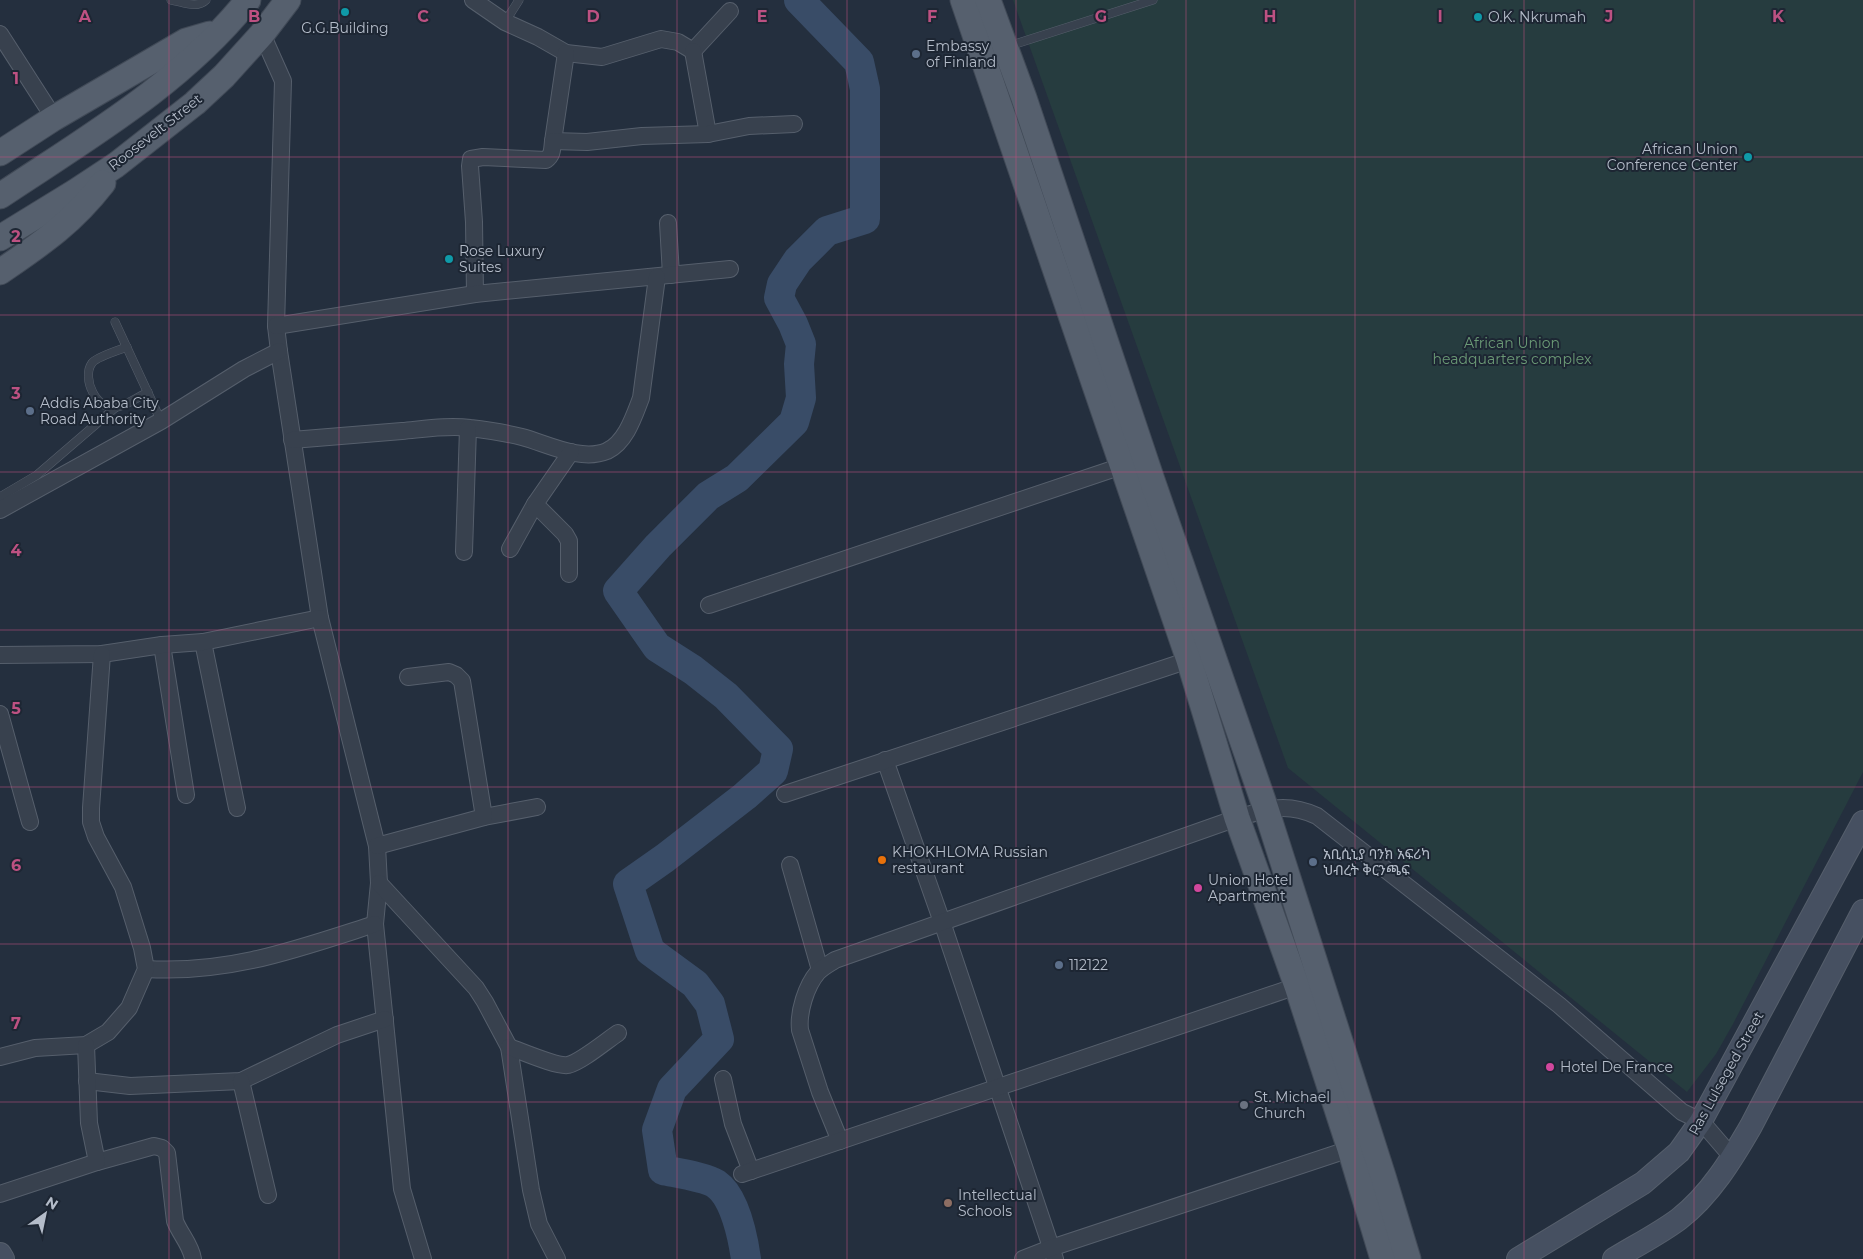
<svg xmlns="http://www.w3.org/2000/svg" width="1863" height="1259" font-family="Montserrat,'Noto Sans Ethiopic',sans-serif">
<style>
.green{fill:#263c3f}
.lines{fill:none;stroke-linecap:round;stroke-linejoin:round}
.river{stroke:#394c67;stroke-width:30}
.lane-casing{stroke:#565f6c;stroke-width:9}
.street-casing{stroke:#565f6c;stroke-width:18}
.secondary-casing{stroke:#565f6c;stroke-width:24}
.primary-casing{stroke:#414a57;stroke-width:27}
.lane{stroke:#38414e;stroke-width:8}
.street{stroke:#38414e;stroke-width:16}
.secondary{stroke:#465061;stroke-width:22}
.primary{stroke:#56606e;stroke-width:25}
.grid{fill:none;stroke:#bd5182;stroke-width:1;stroke-opacity:0.55}
.culture-dot{fill:#0f9aa8;stroke:#1d2633;stroke-width:2}
.service-dot{fill:#5c6f8a;stroke:#1d2633;stroke-width:2}
.food-dot{fill:#e8710a;stroke:#1d2633;stroke-width:2}
.hotel-dot{fill:#d1479c;stroke:#1d2633;stroke-width:2}
.worship-dot{fill:#6b7280;stroke:#1d2633;stroke-width:2}
.education-dot{fill:#8d6e63;stroke:#1d2633;stroke-width:2}
.labels{text-anchor:middle;dominant-baseline:central;stroke-width:4;stroke-linejoin:round;paint-order:stroke}
.poi-label{font-size:14px;fill:#b4bcc9;stroke:#1d2633;text-anchor:start}
.street-label{font-size:14px;fill:#b4bcc9;stroke:#1d2633}
.park-label{font-size:14px;fill:#6b9a76;stroke:#1d2633}
.grid-label{font-size:16px;text-anchor:middle;font-weight:bold;fill:#bd5182;stroke:#1d2633;stroke-width:4;stroke-linejoin:round;paint-order:stroke}
</style>
<rect width="100%" height="100%" fill="#242f3e"/>
<path class="green" d="M 1013,0 L 1863,0 L 1863,772 L 1733,1024 L 1716,1054 L 1687,1092 L 1288,768 Z"/>
<g class="lines">
<path class="river" d="M 746,1259 C 743,1238 735,1197 716,1184 C 705,1177 677,1173 663,1170 L 657,1130 L 672,1089 L 719,1039 L 710,1004 L 695,984 L 650,951 L 628,884 L 665,858 L 745,796 L 773,771 L 778,749 L 726,696 L 693,670 L 657,647 L 618,591 L 658,546 L 708,496 L 737,478 L 794,422 L 801,398 L 799,364 L 801,344 L 793,324 L 779,298 L 782,284 L 798,260 L 827,231 L 865,219 L 865,89 L 859,62 L 799,0"/>
<g class="lane-casing">
<g id="lane">
<path d="M 171,0 C 183,2 197,9 206,0"/>
<path d="M 505,22 L 519,0"/>
<path d="M 1009,46 L 1153,0"/>
<path d="M 115,322 L 161,421"/>
<path d="M 127,347 C 119,350 96,357 92,363 C 81,378 97,412 117,407 C 127,405 138,397 148,392"/>
<path d="M 0,497 L 37,475 L 116,407"/>
</g>
</g>
<g class="street-casing">
<g id="street">
<path d="M 473,0 L 505,22 L 538,37 L 566,53 L 602,57 L 661,39 L 678,42 L 693,51 L 730,11"/>
<path d="M 0,34 L 54,118"/>
<path d="M 262,34 L 283,81 L 276,326 L 279,351 L 320,618 L 377,846 L 379,883 L 375,924 L 402,1189 L 423,1259"/>
<path d="M 693,51 L 708,134"/>
<path d="M 553,141 L 566,53"/>
<path d="M 668,223 L 671,275"/>
<path d="M 475,294 L 474,222 L 470,166 L 471,159 L 483,157 L 546,160 C 553,155 552,149 553,141 L 587,142 L 642,136 L 708,134 L 749,126 L 794,124"/>
<path d="M 276,326 L 475,294 L 730,269"/>
<path d="M 292,440 C 329,437 366,434 402,431 C 424,429 449,425 470,428 C 487,430 506,433 522,437 C 548,444 581,462 607,451 C 626,442 634,416 641,398 L 657,277"/>
<path d="M 0,510 L 161,421 L 244,369 L 279,351"/>
<path d="M 510,549 L 535,504"/>
<path d="M 464,552 L 468,428"/>
<path d="M 569,574 L 569,541 L 565,534 L 535,504 L 571,452"/>
<path d="M 709,605 L 1122,466"/>
<path d="M 203,642 L 237,808"/>
<path d="M 162,645 L 186,795"/>
<path d="M 0,655 L 102,654 L 162,645 L 203,642 L 320,618"/>
<path d="M 0,714 L 30,822"/>
<path d="M 885,760 L 942,922 L 1055,1259"/>
<path d="M 785,794 L 1189,660"/>
<path d="M 484,817 L 537,807"/>
<path d="M 377,846 L 484,817 L 462,681 L 456,675 L 449,672 L 408,677"/>
<path d="M 790,865 L 820,970"/>
<path d="M 379,883 L 476,988 L 485,1002 L 509,1047 L 531,1190 L 539,1224 L 557,1259"/>
<path d="M 146,969 C 230,974 297,949 375,924"/>
<path d="M 509,1047 C 521,1051 557,1067 568,1065 C 581,1062 606,1041 618,1033"/>
<path d="M 0,1057 L 35,1048 L 86,1045 L 108,1032 L 129,1008 L 146,969 L 142,948 L 123,887 L 96,837 L 91,822 L 91,808 L 102,654"/>
<path d="M 723,1079 L 733,1124 L 751,1171"/>
<path d="M 87,1081 L 130,1086 L 241,1081 L 337,1035 L 385,1019"/>
<path d="M 241,1081 L 268,1195"/>
<path d="M 840,1141 L 820,1092 L 800,1030 C 798,1012 806,986 818,972 C 823,967 829,964 835,960 L 1237,818 C 1267,809 1286,802 1317,816 L 1559,1005 L 1682,1112 L 1701,1121 L 1732,1157"/>
<path d="M 97,1162 L 154,1146 L 162,1148 L 167,1153 L 175,1221 C 180,1234 191,1245 193,1259"/>
<path d="M 742,1174 L 1297,986"/>
<path d="M 0,1194 L 97,1162 L 89,1123 L 86,1045"/>
<path d="M 1023,1259 L 1051,1248 L 1350,1149"/>
</g>
</g>
<g class="secondary-casing">
<g id="secondary">
<path d="M 0,1254 L 3,1259"/>
<path d="M 1518,1259 L 1643,1183 L 1679,1152 L 1701,1121 L 1863,822"/>
<path d="M 1614,1259 C 1635,1246 1659,1234 1679,1219 C 1710,1195 1732,1159 1751,1126 L 1863,911"/>
</g>
</g>
<g class="primary-casing">
<g id="primary">
<path d="M 963,0 L 1189,660 L 1237,818 L 1297,986 L 1350,1149 L 1383,1259"/>
<path d="M 988,0 L 1024,98 L 1152,480 L 1266,809 L 1383,1176 L 1408,1259"/>
<path d="M 0,153 L 54,118 L 186,41 L 210,34"/>
<path d="M 0,196 C 87,138 182,83 248,0"/>
<path d="M 0,238 L 75,192 L 116,165 L 195,103 L 224,76 L 262,34 L 288,0"/>
<path d="M 0,272 C 42,243 71,224 103,183"/>
</g>
</g>
<use href="#lane" class="lane"/>
<use href="#street" class="street"/>
<use href="#secondary" class="secondary"/>
<use href="#primary" class="primary"/>
</g>
<path class="grid" d="M 169,0 L 169,1259M 339,0 L 339,1259M 508,0 L 508,1259M 677,0 L 677,1259M 847,0 L 847,1259M 1016,0 L 1016,1259M 1186,0 L 1186,1259M 1355,0 L 1355,1259M 1524,0 L 1524,1259M 1694,0 L 1694,1259M 0,157 L 1863,157M 0,315 L 1863,315M 0,472 L 1863,472M 0,630 L 1863,630M 0,787 L 1863,787M 0,944 L 1863,944M 0,1102 L 1863,1102"/>
<g class="culture-dot">
<circle cx="345" cy="12" r="5"/>
<circle cx="1478" cy="17" r="5"/>
<circle cx="1748" cy="157" r="5"/>
<circle cx="449" cy="259" r="5"/>
</g>
<g class="service-dot">
<circle cx="916" cy="54" r="5"/>
<circle cx="30" cy="411" r="5"/>
<circle cx="1313" cy="862" r="5"/>
<circle cx="1059" cy="965" r="5"/>
</g>
<circle class="food-dot" cx="882" cy="860" r="5"/>
<g class="hotel-dot">
<circle cx="1198" cy="888" r="5"/>
<circle cx="1550" cy="1067" r="5"/>
</g>
<circle class="worship-dot" cx="1244" cy="1105" r="5"/>
<circle class="education-dot" cx="948" cy="1203" r="5"/>
<g class="labels">
<g class="poi-label">
<text x="1488" y="17">O.K. Nkrumah</text>
<text x="345" y="28" text-anchor="middle">G.G.Building</text>
<text x="926" y="46">Embassy<tspan x="926" dy="16">of Finland</tspan></text>
<text x="1738" y="149" text-anchor="end">African Union<tspan x="1738" dy="16">Conference Center</tspan></text>
<text x="459" y="251">Rose Luxury<tspan x="459" dy="16">Suites</tspan></text>
<text x="40" y="403">Addis Ababa City<tspan x="40" dy="16">Road Authority</tspan></text>
<text x="892" y="852">KHOKHLOMA Russian<tspan x="892" dy="16">restaurant</tspan></text>
<text x="1323" y="854">አቢሲኒያ ባንክ አፍሪካ<tspan x="1323" dy="16">ህብረት ቅርንጫፍ</tspan></text>
<text x="1208" y="880">Union Hotel<tspan x="1208" dy="16">Apartment</tspan></text>
<text x="1069" y="965">112122</text>
<text x="1560" y="1067">Hotel De France</text>
<text x="1254" y="1097">St. Michael<tspan x="1254" dy="16">Church</tspan></text>
<text x="958" y="1195">Intellectual<tspan x="958" dy="16">Schools</tspan></text>
</g>
<g class="street-label">
<text transform="translate(155 132) rotate(-38)">Roosevelt Street</text>
<text transform="translate(1726 1073) rotate(-61)">Ras Lulseged Street</text>
</g>
<g class="park-label">
<text x="1512" y="343">African Union<tspan x="1512" dy="16">headquarters complex</tspan></text>
</g>
</g>
<g class="grid-label">
<text x="85" y="22">A</text>
<text x="254" y="22">B</text>
<text x="423" y="22">C</text>
<text x="593" y="22">D</text>
<text x="762" y="22">E</text>
<text x="932" y="22">F</text>
<text x="1101" y="22">G</text>
<text x="1270" y="22">H</text>
<text x="1440" y="22">I</text>
<text x="1609" y="22">J</text>
<text x="1778" y="22">K</text>
<text x="16" y="84">1</text>
<text x="16" y="242">2</text>
<text x="16" y="399">3</text>
<text x="16" y="556">4</text>
<text x="16" y="714">5</text>
<text x="16" y="871">6</text>
<text x="16" y="1029">7</text>
</g>
<g transform="translate(45 1214) rotate(33)" stroke="#1d2633" stroke-width="4" paint-order="stroke">
<path d="M0-4L9 19L0 12L-9 19Z" fill="#b4bcc9"/>
<text y="-8" font-size="14" font-weight="bold" text-anchor="middle" fill="#b4bcc9">N</text>
</g>
</svg>
